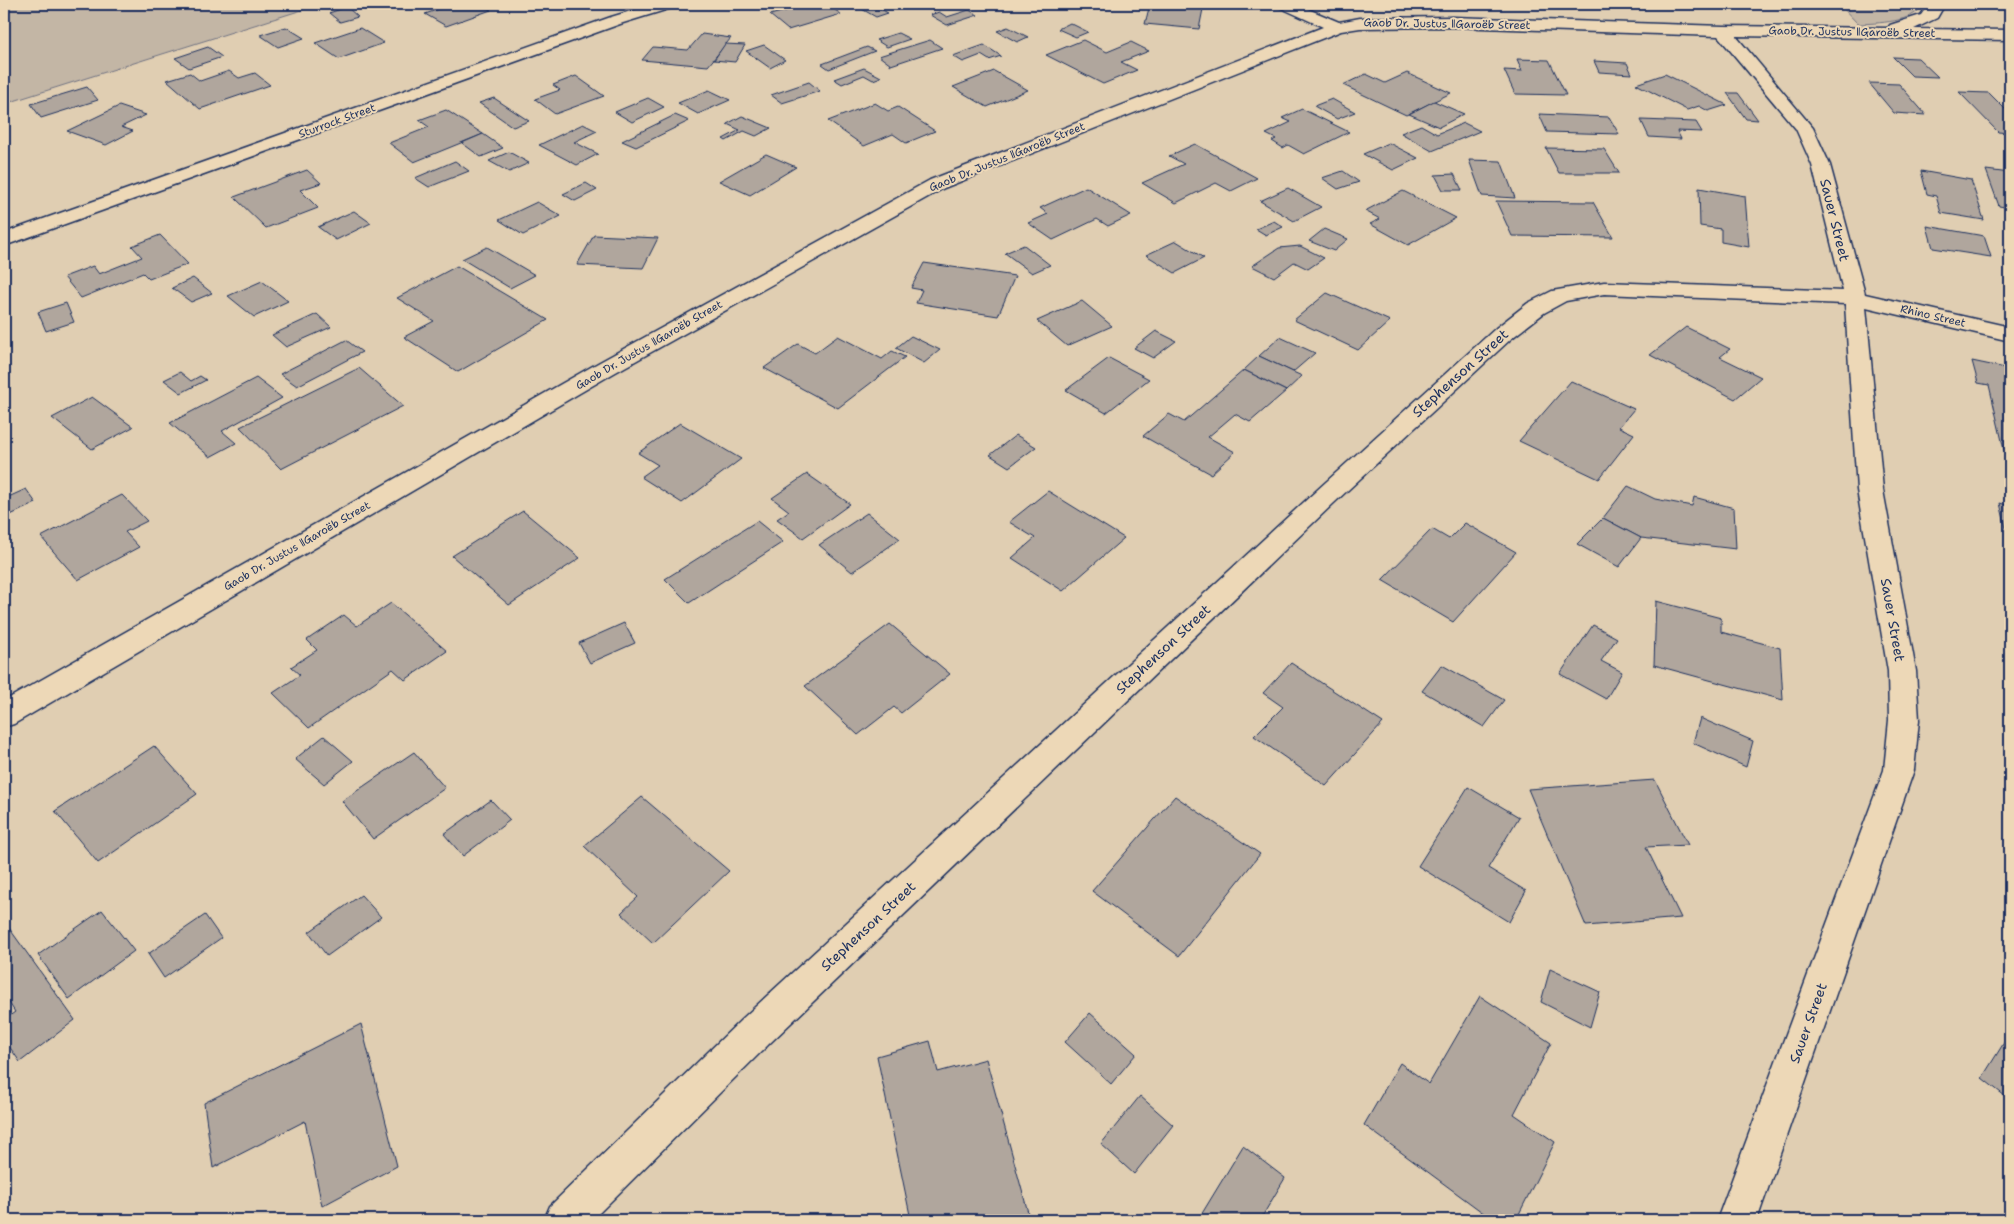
<svg xmlns="http://www.w3.org/2000/svg" width="2014" height="1224" font-family="'Shantell Sans',sans-serif">
<style>
.green{fill:#c3b6a5;stroke:#6f7282}
.building{fill:#b0a69d;stroke:#1b2f5e}
.lines{fill:none;stroke-linecap:round;stroke-linejoin:round}
.minor-casing{stroke:#1b2f5e;stroke-width:3}
.minor{fill:#edd8b7;fill-rule:evenodd}
.labels{text-anchor:middle;dominant-baseline:central;stroke-width:4;stroke-linejoin:round;paint-order:stroke}
.far-street-label{font-size:11px;fill:#1b2f5e;stroke:#edd8b7}
.street-label{font-size:14px;fill:#1b2f5e;stroke:#edd8b7}
</style>
<rect width="100%" height="100%" fill="#e0ceb2"/>
<filter id="ink" filterUnits="userSpaceOnUse"><feTurbulence type="fractalNoise" baseFrequency=".02" numOctaves="2"/><feDisplacementMap in="SourceGraphic" scale="10" xChannelSelector="R" yChannelSelector="G"/><feConvolveMatrix kernelMatrix="1 2 1 2 8 2 1 2 1" color-interpolation-filters="sRGB"/></filter>
<g filter="url(#ink)">
<g class="green">
<path d="M 4,4 L 321,4 L 4,104 Z"/>
<path d="M 1839,4 L 1923,4 C 1915,23 1876,23 1858,24 Z"/>
</g>
<g class="building">
<path d="M 454,4 L 479,4 L 491,10 L 446,26 L 425,14 Z"/>
<path d="M 796,4 L 826,4 L 841,14 L 788,30 L 770,15 L 793,9 L 789,6 Z"/>
<path d="M 872,4 L 888,13 L 876,17 L 860,8 Z"/>
<path d="M 1150,4 L 1203,9 L 1199,29 L 1145,24 Z"/>
<path d="M 347,7 L 358,17 L 340,22 L 329,13 Z"/>
<path d="M 969,10 L 978,15 L 947,25 L 930,15 L 939,12 L 947,17 Z"/>
<path d="M 1070,23 L 1088,32 L 1076,37 L 1058,29 Z"/>
<path d="M 286,27 L 304,38 L 278,47 L 260,35 Z"/>
<path d="M 1008,27 L 1028,37 L 1017,42 L 997,31 Z"/>
<path d="M 360,28 L 384,43 L 339,59 L 315,43 Z"/>
<path d="M 898,33 L 910,39 L 887,47 L 876,40 Z"/>
<path d="M 702,34 L 731,38 L 708,66 L 642,60 L 653,47 L 688,50 Z"/>
<path d="M 930,40 L 942,48 L 891,65 L 879,56 Z"/>
<path d="M 1083,40 L 1107,52 L 1131,42 L 1149,51 L 1121,62 L 1137,70 L 1103,84 L 1046,55 Z"/>
<path d="M 725,44 L 745,45 L 735,62 L 714,60 Z"/>
<path d="M 764,45 L 785,60 L 770,68 L 746,51 Z"/>
<path d="M 984,45 L 1001,56 L 989,60 L 981,55 L 963,62 L 953,56 Z"/>
<path d="M 208,47 L 222,57 L 189,68 L 175,58 Z"/>
<path d="M 867,47 L 875,51 L 829,69 L 822,64 Z"/>
<path d="M 1893,57 L 1918,58 L 1938,77 L 1912,76 Z"/>
<path d="M 1517,59 L 1549,60 L 1566,95 L 1515,94 L 1504,70 L 1522,71 Z"/>
<path d="M 1594,61 L 1627,63 L 1632,74 L 1599,72 Z"/>
<path d="M 864,68 L 881,77 L 873,80 L 864,75 L 842,84 L 834,79 Z"/>
<path d="M 229,71 L 239,78 L 255,73 L 270,85 L 200,109 L 167,80 L 190,73 L 200,81 Z"/>
<path d="M 994,71 L 1028,90 L 987,107 L 953,87 Z"/>
<path d="M 1407,73 L 1451,93 L 1406,115 L 1343,85 L 1366,74 L 1385,83 Z"/>
<path d="M 1665,74 L 1727,105 L 1708,111 L 1699,106 L 1687,110 L 1636,84 Z"/>
<path d="M 576,76 L 604,96 L 555,114 L 535,99 L 560,90 L 553,85 Z"/>
<path d="M 809,82 L 820,91 L 782,103 L 771,95 Z"/>
<path d="M 1869,83 L 1899,84 L 1926,115 L 1894,113 Z"/>
<path d="M 87,87 L 98,100 L 41,118 L 31,104 Z"/>
<path d="M 709,90 L 730,100 L 698,114 L 678,103 Z"/>
<path d="M 1959,92 L 1989,93 L 2010,114 L 2010,133 L 1998,132 Z"/>
<path d="M 1727,93 L 1738,93 L 1758,120 L 1746,119 Z"/>
<path d="M 494,98 L 529,121 L 513,127 L 479,103 Z"/>
<path d="M 648,98 L 664,107 L 632,122 L 615,112 Z"/>
<path d="M 1332,99 L 1355,112 L 1337,119 L 1314,106 Z"/>
<path d="M 1434,101 L 1464,114 L 1439,127 L 1409,114 Z"/>
<path d="M 875,103 L 888,111 L 898,107 L 935,131 L 906,143 L 893,134 L 864,146 L 828,121 Z"/>
<path d="M 119,106 L 146,115 L 121,127 L 133,131 L 106,145 L 67,131 Z"/>
<path d="M 1302,109 L 1349,132 L 1304,154 L 1288,145 L 1283,148 L 1272,141 L 1276,139 L 1266,134 L 1291,122 L 1282,118 Z"/>
<path d="M 446,110 L 483,134 L 414,162 L 389,143 L 429,127 L 419,120 Z"/>
<path d="M 1539,114 L 1609,117 L 1619,134 L 1547,132 Z"/>
<path d="M 675,115 L 689,121 L 636,147 L 622,141 Z"/>
<path d="M 742,116 L 771,128 L 756,136 L 744,131 L 726,141 L 723,139 L 740,130 L 727,124 Z"/>
<path d="M 1641,120 L 1696,122 L 1702,132 L 1677,131 L 1681,139 L 1649,137 Z"/>
<path d="M 1464,123 L 1480,131 L 1432,151 L 1401,133 L 1421,125 L 1437,134 Z"/>
<path d="M 583,124 L 597,131 L 574,142 L 598,154 L 577,165 L 539,145 Z"/>
<path d="M 483,134 L 503,148 L 481,157 L 462,143 Z"/>
<path d="M 1389,143 L 1418,158 L 1393,170 L 1363,154 Z"/>
<path d="M 1195,144 L 1257,178 L 1231,191 L 1216,183 L 1176,203 L 1142,183 L 1184,164 L 1169,156 Z"/>
<path d="M 1546,148 L 1604,149 L 1619,173 L 1559,173 Z"/>
<path d="M 509,152 L 529,163 L 509,172 L 489,161 Z"/>
<path d="M 766,154 L 796,167 L 750,195 L 719,181 Z"/>
<path d="M 1469,160 L 1501,161 L 1515,198 L 1482,196 Z"/>
<path d="M 455,161 L 469,171 L 429,187 L 415,178 Z"/>
<path d="M 307,170 L 321,183 L 300,190 L 318,208 L 266,228 L 234,197 Z"/>
<path d="M 1986,170 L 2010,173 L 2010,208 L 1999,206 Z"/>
<path d="M 1343,171 L 1359,182 L 1338,189 L 1322,178 Z"/>
<path d="M 1921,171 L 1971,180 L 1984,220 L 1941,213 L 1936,196 L 1927,194 Z"/>
<path d="M 1454,174 L 1462,190 L 1443,190 L 1435,175 Z"/>
<path d="M 586,183 L 597,190 L 575,201 L 563,194 Z"/>
<path d="M 1086,187 L 1131,215 L 1108,226 L 1097,219 L 1053,240 L 1028,223 L 1048,214 L 1040,208 Z"/>
<path d="M 1288,188 L 1321,207 L 1294,221 L 1260,201 Z"/>
<path d="M 1699,188 L 1745,196 L 1749,247 L 1721,242 L 1721,229 L 1700,226 Z"/>
<path d="M 1403,191 L 1456,218 L 1408,245 L 1370,224 L 1380,219 L 1365,211 Z"/>
<path d="M 1496,201 L 1593,202 L 1613,237 L 1512,236 Z"/>
<path d="M 537,202 L 561,216 L 523,235 L 499,220 Z"/>
<path d="M 354,211 L 371,223 L 336,240 L 318,227 Z"/>
<path d="M 1274,221 L 1283,227 L 1266,235 L 1256,229 Z"/>
<path d="M 1927,226 L 1984,236 L 1991,257 L 1933,248 Z"/>
<path d="M 1324,229 L 1348,239 L 1334,251 L 1309,241 Z"/>
<path d="M 160,235 L 188,264 L 149,279 L 143,273 L 81,298 L 64,277 L 93,266 L 99,274 L 142,257 L 132,246 Z"/>
<path d="M 594,235 L 658,238 L 643,268 L 577,265 Z"/>
<path d="M 1176,241 L 1204,258 L 1175,273 L 1146,255 Z"/>
<path d="M 1024,245 L 1050,265 L 1032,273 L 1005,253 Z"/>
<path d="M 1300,246 L 1324,258 L 1308,269 L 1294,262 L 1274,277 L 1252,266 L 1279,248 Z"/>
<path d="M 487,247 L 535,275 L 510,288 L 462,259 Z"/>
<path d="M 924,263 L 1015,276 L 998,316 L 916,303 L 922,290 L 911,288 Z"/>
<path d="M 457,266 L 548,320 L 458,372 L 404,337 L 434,321 L 397,298 Z"/>
<path d="M 193,278 L 212,293 L 191,302 L 172,288 Z"/>
<path d="M 262,281 L 288,301 L 254,317 L 228,296 Z"/>
<path d="M 1327,293 L 1390,321 L 1358,350 L 1294,320 Z"/>
<path d="M 1082,301 L 1112,326 L 1067,346 L 1037,321 Z"/>
<path d="M 66,303 L 74,322 L 46,331 L 38,312 Z"/>
<path d="M 317,314 L 331,327 L 286,347 L 272,335 Z"/>
<path d="M 1686,327 L 1730,349 L 1720,357 L 1761,377 L 1735,399 L 1650,355 Z"/>
<path d="M 1156,331 L 1176,341 L 1153,358 L 1134,348 Z"/>
<path d="M 838,336 L 882,359 L 892,351 L 905,357 L 838,408 L 764,368 L 798,344 L 815,353 Z"/>
<path d="M 911,336 L 940,350 L 924,363 L 896,348 Z"/>
<path d="M 1280,337 L 1315,353 L 1293,372 L 1259,356 Z"/>
<path d="M 346,340 L 362,352 L 297,386 L 280,374 Z"/>
<path d="M 1259,356 L 1293,372 L 1302,376 L 1286,391 L 1244,370 Z"/>
<path d="M 1109,358 L 1149,379 L 1106,413 L 1066,390 Z"/>
<path d="M 1972,361 L 2010,369 L 2010,455 L 2005,454 L 1989,385 L 1978,383 Z"/>
<path d="M 359,368 L 403,406 L 281,469 L 240,427 Z"/>
<path d="M 1244,370 L 1286,391 L 1250,422 L 1235,414 L 1208,437 L 1235,452 L 1211,474 L 1143,436 L 1169,414 L 1184,422 Z"/>
<path d="M 180,372 L 191,381 L 200,376 L 206,380 L 181,393 L 164,380 Z"/>
<path d="M 256,378 L 282,398 L 222,431 L 236,443 L 210,457 L 170,423 Z"/>
<path d="M 1571,381 L 1634,409 L 1619,427 L 1634,434 L 1599,479 L 1519,441 Z"/>
<path d="M 92,397 L 133,427 L 92,449 L 52,418 Z"/>
<path d="M 680,423 L 741,459 L 682,503 L 641,477 L 658,465 L 638,453 Z"/>
<path d="M 1016,435 L 1036,447 L 1009,467 L 990,455 Z"/>
<path d="M 807,474 L 850,504 L 803,538 L 777,519 L 789,511 L 772,498 Z"/>
<path d="M 1628,486 L 1655,499 L 1692,506 L 1694,497 L 1734,508 L 1736,549 L 1641,538 L 1603,518 Z"/>
<path d="M 26,489 L 36,503 L 4,518 L 4,499 Z"/>
<path d="M 1048,491 L 1124,538 L 1063,591 L 1012,558 L 1035,538 L 1009,522 Z"/>
<path d="M 122,495 L 147,521 L 125,532 L 139,547 L 78,580 L 41,537 Z"/>
<path d="M 2000,503 L 2010,506 L 2010,545 Z"/>
<path d="M 523,511 L 580,558 L 509,605 L 452,556 Z"/>
<path d="M 867,513 L 900,539 L 852,572 L 819,545 Z"/>
<path d="M 1603,518 L 1641,538 L 1619,567 L 1577,544 Z"/>
<path d="M 757,521 L 783,542 L 689,603 L 665,579 Z"/>
<path d="M 1465,523 L 1516,552 L 1453,622 L 1382,580 L 1432,529 L 1449,539 Z"/>
<path d="M 1656,601 L 1721,618 L 1721,632 L 1780,648 L 1783,700 L 1654,665 Z"/>
<path d="M 391,603 L 447,651 L 405,680 L 393,669 L 309,728 L 273,693 L 300,675 L 291,667 L 317,650 L 307,640 L 344,615 L 357,626 Z"/>
<path d="M 624,623 L 635,643 L 590,663 L 579,643 Z"/>
<path d="M 890,624 L 950,674 L 901,713 L 894,707 L 858,735 L 805,686 Z"/>
<path d="M 1593,625 L 1617,638 L 1601,661 L 1622,672 L 1606,699 L 1560,674 Z"/>
<path d="M 1291,663 L 1383,723 L 1326,786 L 1254,736 L 1283,707 L 1263,693 Z"/>
<path d="M 1442,665 L 1504,700 L 1484,727 L 1422,691 Z"/>
<path d="M 1700,718 L 1753,741 L 1746,767 L 1693,743 Z"/>
<path d="M 324,736 L 353,761 L 324,784 L 295,759 Z"/>
<path d="M 154,746 L 197,794 L 98,863 L 55,811 Z"/>
<path d="M 414,752 L 445,788 L 373,839 L 342,801 Z"/>
<path d="M 1655,780 L 1688,845 L 1646,847 L 1681,918 L 1586,926 L 1528,789 Z"/>
<path d="M 1468,787 L 1519,817 L 1488,868 L 1526,891 L 1509,922 L 1418,866 Z"/>
<path d="M 1175,796 L 1260,854 L 1179,956 L 1092,891 Z"/>
<path d="M 642,797 L 729,871 L 653,943 L 621,913 L 638,897 L 584,846 Z"/>
<path d="M 491,800 L 510,820 L 463,856 L 444,834 Z"/>
<path d="M 361,895 L 381,917 L 327,956 L 309,932 Z"/>
<path d="M 102,910 L 134,951 L 69,999 L 38,955 Z"/>
<path d="M 205,915 L 221,938 L 164,978 L 148,954 Z"/>
<path d="M 4,921 L 75,1020 L 20,1062 L 4,1039 L 4,1020 L 15,1012 L 4,995 Z"/>
<path d="M 1550,969 L 1600,992 L 1590,1027 L 1541,1002 Z"/>
<path d="M 1480,996 L 1551,1043 L 1514,1114 L 1555,1142 L 1516,1220 L 1493,1220 L 1364,1125 L 1400,1063 L 1429,1084 Z"/>
<path d="M 1090,1013 L 1136,1054 L 1111,1084 L 1065,1042 Z"/>
<path d="M 361,1024 L 397,1166 L 322,1206 L 305,1121 L 213,1168 L 204,1103 Z"/>
<path d="M 930,1041 L 938,1072 L 986,1059 L 1029,1216 L 1016,1220 L 911,1220 L 877,1056 Z"/>
<path d="M 2005,1041 L 2010,1044 L 2010,1100 L 1982,1078 Z"/>
<path d="M 1140,1096 L 1173,1125 L 1134,1174 L 1101,1144 Z"/>
<path d="M 1243,1146 L 1285,1178 L 1260,1220 L 1198,1220 Z"/>
</g>
<g class="lines">
<g class="minor-casing">
<g id="minor">
<path d="M 654,4 L 678,4 L 675,7 L 623,23 L 4,246 L 4,233 L 611,17 Z"/>
<path d="M 1276,4 L 1296,4 L 1339,22 L 1360,18 L 1453,17 L 1723,26 L 1888,28 L 1890,25 L 1921,15 L 1929,4 L 1945,4 L 1937,18 L 1914,29 L 2010,30 L 2010,40 L 1736,36 L 1813,128 L 1830,165 L 1865,294 L 2010,327 L 2010,341 L 1866,307 L 1883,490 L 1916,671 L 1919,720 L 1914,770 L 1757,1220 L 1717,1220 L 1884,770 L 1889,720 L 1888,671 L 1857,490 L 1845,304 L 1604,294 L 1566,301 L 1544,313 L 1512,338 L 1334,503 L 769,1044 L 592,1220 L 544,1220 L 550,1206 L 743,1018 L 1316,491 L 1496,328 L 1528,303 L 1552,291 L 1604,282 L 1843,291 L 1812,165 L 1796,129 L 1718,36 L 1453,27 L 1360,28 L 1341,31 L 944,188 L 614,373 L 14,724 L 4,727 L 4,701 L 598,363 L 930,180 L 1323,27 L 1279,7 Z"/>
<path d="M 1998,4 L 2010,4 L 2010,10 L 2001,7 Z"/>
</g>
</g>
<use href="#minor" class="minor"/>
</g>
</g>
<g class="labels">
<g class="far-street-label">
<text transform="translate(1447 24) rotate(1)">Gaob Dr. Justus ǁGaroëb Street</text>
<text transform="translate(1852 32) rotate(1)">Gaob Dr. Justus ǁGaroëb Street</text>
<text transform="translate(337 121) rotate(-20)">Sturrock Street</text>
<text transform="translate(1007 157) rotate(-22)">Gaob Dr. Justus ǁGaroëb Street</text>
<text transform="translate(1933 316) rotate(13)">Rhino Street</text>
<text transform="translate(649 345) rotate(-30)">Gaob Dr. Justus ǁGaroëb Street</text>
<text transform="translate(297 546) rotate(-30)">Gaob Dr. Justus ǁGaroëb Street</text>
</g>
<g class="street-label">
<text transform="translate(1835 220) rotate(76)">Sauer Street</text>
<text transform="translate(1460 373) rotate(-42)">Stephenson Street</text>
<text transform="translate(1893 620) rotate(80)">Sauer Street</text>
<text transform="translate(1163 649) rotate(-43)">Stephenson Street</text>
<text transform="translate(868 926) rotate(-43)">Stephenson Street</text>
<text transform="translate(1808 1023) rotate(-70)">Sauer Street</text>
</g>
</g>
<rect width="2014" height="1224" fill="none" stroke="#edd8b7" stroke-width="20"/>
<rect x="10" y="10" width="1994" height="1204" fill="none" stroke="#1b2f5e" stroke-width="2" filter="url(#ink)"/>
</svg>
